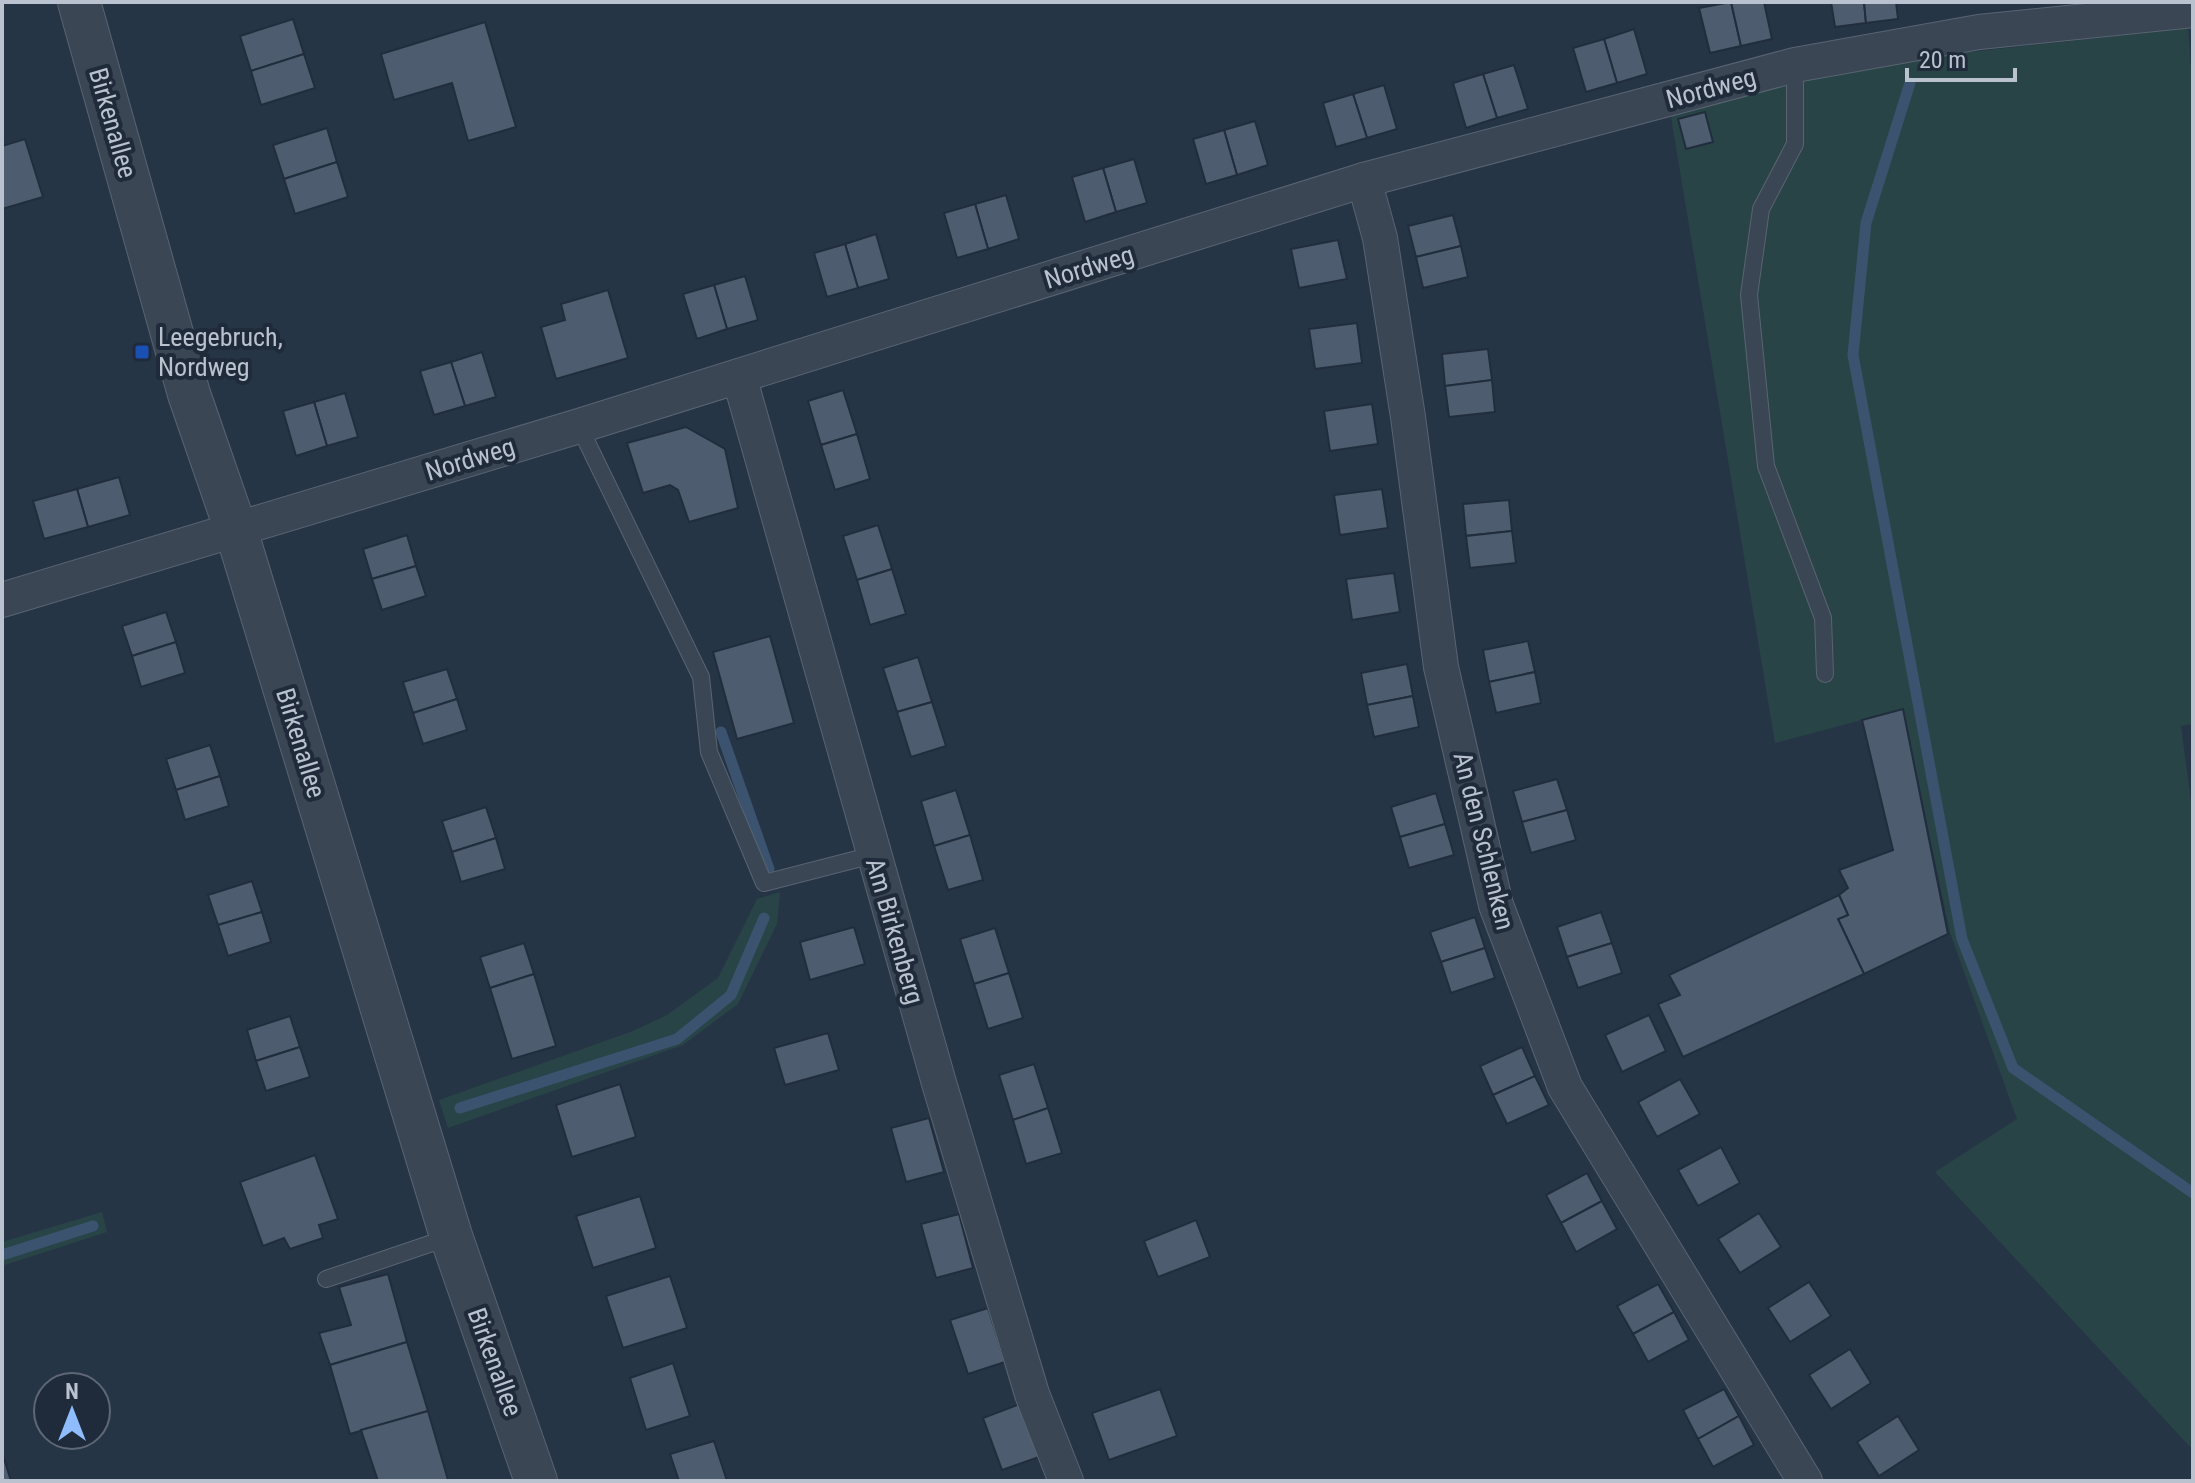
<svg xmlns="http://www.w3.org/2000/svg" width="2195" height="1483" font-family="'Roboto Condensed',sans-serif">
<style>
.green{fill:#284446}
.lines{fill:none;stroke-linecap:round;stroke-linejoin:round}
.stream{stroke:#3b536f;stroke-width:11}
.building{fill:#4d5c6f;stroke:#212d3c;stroke-width:2}
.service-casing{stroke:#596472;stroke-width:18}
.minor-casing{stroke:#596472;stroke-width:36}
.tertiary-casing{stroke:#596472;stroke-width:44}
.service{stroke:#3b4655;stroke-width:16}
.minor{stroke:#3b4655;stroke-width:34}
.tertiary{stroke:#3b4655;stroke-width:42}
.transit-dot{fill:#1a4fb4;stroke:#1f2b3a;stroke-width:3}
.labels{text-anchor:middle;dominant-baseline:central;stroke-width:8;stroke-linejoin:round;paint-order:stroke}
.street-label{font-size:26px;fill:#b9c2ce;stroke:#1f2b3a}
.poi-label{font-size:26px;fill:#b9c2ce;stroke:#1f2b3a;text-anchor:start}
</style>
<rect width="100%" height="100%" fill="#263546"/>
<g class="green">
<path d="M 2188,28 L 2193,94 L 2193,724 L 2181,726 L 2193,817 L 2193,1450 L 1935,1172 L 2017,1119 L 1950,933 L 1903,709 L 1775,743 L 1670,111 L 1814,75 L 1934,56 Z"/>
<path d="M 780,892 L 777,924 L 738,1004 L 683,1045 L 448,1128 L 439,1100 L 633,1031 L 667,1015 L 718,978 L 757,899 Z"/>
<path d="M 102,1212 L 107,1232 L 2,1266 L 2,1242 Z"/>
</g>
<g class="lines">
<g class="stream">
<path d="M 1910,83 L 1866,223 L 1853,355 L 1962,939 L 2013,1068 L 2193,1193"/>
<path d="M 721,732 L 769,869"/>
<path d="M 460,1108 L 677,1039 L 731,995 L 764,918"/>
<path d="M 2,1255 L 93,1226"/>
</g>
</g>
<g class="building">
<path d="M 1731,2 L 1741,46 L 1710,53 L 1699,8 Z"/>
<path d="M 1731,2 L 1764,2 L 1772,39 L 1741,46 Z"/>
<path d="M 1831,2 L 1864,2 L 1866,23 L 1835,27 Z"/>
<path d="M 1864,2 L 1896,2 L 1898,19 L 1866,23 Z"/>
<path d="M 293,19 L 304,54 L 251,71 L 240,36 Z"/>
<path d="M 485,22 L 516,127 L 468,141 L 452,83 L 394,100 L 381,54 Z"/>
<path d="M 1634,29 L 1647,74 L 1617,83 L 1604,39 Z"/>
<path d="M 1604,39 L 1617,83 L 1586,92 L 1573,48 Z"/>
<path d="M 304,54 L 315,88 L 261,105 L 251,71 Z"/>
<path d="M 1514,65 L 1528,109 L 1497,118 L 1483,74 Z"/>
<path d="M 1483,74 L 1497,118 L 1466,128 L 1453,83 Z"/>
<path d="M 1384,85 L 1397,129 L 1367,138 L 1353,94 Z"/>
<path d="M 1353,94 L 1367,138 L 1336,147 L 1323,103 Z"/>
<path d="M 1705,112 L 1713,142 L 1686,149 L 1678,119 Z"/>
<path d="M 1255,121 L 1268,165 L 1237,175 L 1224,130 Z"/>
<path d="M 327,128 L 337,162 L 284,179 L 273,145 Z"/>
<path d="M 1224,130 L 1237,175 L 1206,184 L 1193,139 Z"/>
<path d="M 25,139 L 43,197 L 2,209 L 2,146 Z"/>
<path d="M 1134,159 L 1147,203 L 1116,212 L 1103,168 Z"/>
<path d="M 337,162 L 348,197 L 295,214 L 284,179 Z"/>
<path d="M 1103,168 L 1116,212 L 1085,222 L 1072,177 Z"/>
<path d="M 1006,195 L 1019,239 L 988,249 L 975,204 Z"/>
<path d="M 975,204 L 988,249 L 957,258 L 944,213 Z"/>
<path d="M 1453,215 L 1461,246 L 1416,257 L 1408,226 Z"/>
<path d="M 876,234 L 889,279 L 858,288 L 845,244 Z"/>
<path d="M 1338,240 L 1347,279 L 1299,288 L 1291,249 Z"/>
<path d="M 845,244 L 858,288 L 827,297 L 814,253 Z"/>
<path d="M 1461,246 L 1468,277 L 1423,288 L 1416,257 Z"/>
<path d="M 745,276 L 758,320 L 727,329 L 714,285 Z"/>
<path d="M 714,285 L 727,329 L 697,339 L 683,294 Z"/>
<path d="M 608,290 L 628,358 L 556,379 L 541,327 L 565,320 L 561,304 Z"/>
<path d="M 1357,323 L 1362,363 L 1315,369 L 1309,329 Z"/>
<path d="M 1488,349 L 1492,380 L 1445,386 L 1442,354 Z"/>
<path d="M 482,352 L 496,397 L 465,406 L 451,362 Z"/>
<path d="M 451,362 L 465,406 L 434,415 L 420,371 Z"/>
<path d="M 1492,380 L 1495,412 L 1449,417 L 1445,386 Z"/>
<path d="M 843,390 L 857,434 L 821,445 L 808,401 Z"/>
<path d="M 345,393 L 358,437 L 327,446 L 314,402 Z"/>
<path d="M 314,402 L 327,446 L 296,456 L 283,411 Z"/>
<path d="M 1372,404 L 1378,444 L 1330,451 L 1324,411 Z"/>
<path d="M 686,427 L 725,449 L 738,508 L 689,522 L 678,490 L 670,485 L 643,493 L 627,443 Z"/>
<path d="M 857,434 L 870,479 L 835,490 L 821,445 Z"/>
<path d="M 119,477 L 130,515 L 88,527 L 77,489 Z"/>
<path d="M 77,489 L 88,527 L 44,539 L 33,501 Z"/>
<path d="M 1382,489 L 1388,528 L 1340,535 L 1334,495 Z"/>
<path d="M 1509,500 L 1512,531 L 1466,536 L 1463,504 Z"/>
<path d="M 878,525 L 892,569 L 857,580 L 843,536 Z"/>
<path d="M 1512,531 L 1516,563 L 1470,568 L 1466,536 Z"/>
<path d="M 407,535 L 416,566 L 372,579 L 363,549 Z"/>
<path d="M 416,566 L 426,596 L 382,610 L 372,579 Z"/>
<path d="M 892,569 L 906,614 L 870,625 L 857,580 Z"/>
<path d="M 1394,573 L 1400,612 L 1352,620 L 1346,579 Z"/>
<path d="M 166,612 L 176,642 L 132,656 L 122,626 Z"/>
<path d="M 770,636 L 794,723 L 737,739 L 713,652 Z"/>
<path d="M 1528,641 L 1535,672 L 1489,682 L 1483,650 Z"/>
<path d="M 176,642 L 185,673 L 141,687 L 132,656 Z"/>
<path d="M 918,657 L 932,702 L 897,712 L 883,668 Z"/>
<path d="M 1407,664 L 1413,696 L 1367,705 L 1361,673 Z"/>
<path d="M 447,669 L 457,699 L 413,713 L 403,682 Z"/>
<path d="M 1535,672 L 1541,703 L 1496,713 L 1489,682 Z"/>
<path d="M 1413,696 L 1419,727 L 1374,737 L 1367,705 Z"/>
<path d="M 457,699 L 467,730 L 423,744 L 413,713 Z"/>
<path d="M 932,702 L 946,746 L 911,757 L 897,712 Z"/>
<path d="M 1903,709 L 1948,934 L 1864,974 L 1838,919 L 1848,915 L 1839,895 L 1848,888 L 1839,870 L 1893,850 L 1862,720 Z"/>
<path d="M 210,745 L 220,776 L 176,790 L 166,759 Z"/>
<path d="M 220,776 L 229,806 L 185,820 L 176,790 Z"/>
<path d="M 1557,779 L 1567,810 L 1522,822 L 1513,791 Z"/>
<path d="M 956,790 L 970,835 L 934,846 L 921,801 Z"/>
<path d="M 1436,793 L 1445,824 L 1400,837 L 1391,807 Z"/>
<path d="M 486,807 L 496,838 L 452,852 L 442,821 Z"/>
<path d="M 1567,810 L 1576,840 L 1531,853 L 1522,822 Z"/>
<path d="M 1445,824 L 1454,855 L 1409,868 L 1400,837 Z"/>
<path d="M 970,835 L 983,880 L 948,890 L 934,846 Z"/>
<path d="M 496,838 L 505,869 L 461,882 L 452,852 Z"/>
<path d="M 252,881 L 262,912 L 218,925 L 208,895 Z"/>
<path d="M 1839,895 L 1848,915 L 1838,919 L 1864,974 L 1683,1057 L 1658,1004 L 1680,995 L 1669,975 Z"/>
<path d="M 262,912 L 271,942 L 228,956 L 218,925 Z"/>
<path d="M 1601,912 L 1612,943 L 1567,957 L 1557,927 Z"/>
<path d="M 1475,917 L 1485,948 L 1441,962 L 1430,932 Z"/>
<path d="M 854,927 L 865,964 L 810,980 L 800,942 Z"/>
<path d="M 995,928 L 1009,973 L 974,984 L 960,939 Z"/>
<path d="M 524,943 L 534,974 L 490,988 L 480,957 Z"/>
<path d="M 1612,943 L 1622,973 L 1578,988 L 1567,957 Z"/>
<path d="M 1485,948 L 1495,978 L 1451,993 L 1441,962 Z"/>
<path d="M 1009,973 L 1023,1018 L 988,1029 L 974,984 Z"/>
<path d="M 534,974 L 556,1046 L 512,1059 L 490,988 Z"/>
<path d="M 1649,1015 L 1666,1051 L 1622,1072 L 1605,1035 Z"/>
<path d="M 290,1016 L 300,1047 L 256,1061 L 247,1030 Z"/>
<path d="M 828,1033 L 839,1070 L 785,1085 L 774,1048 Z"/>
<path d="M 300,1047 L 310,1077 L 266,1091 L 256,1061 Z"/>
<path d="M 1522,1047 L 1535,1076 L 1493,1095 L 1480,1066 Z"/>
<path d="M 1034,1064 L 1048,1108 L 1013,1120 L 999,1075 Z"/>
<path d="M 1535,1076 L 1549,1105 L 1507,1124 L 1493,1095 Z"/>
<path d="M 1680,1079 L 1700,1114 L 1657,1137 L 1638,1102 Z"/>
<path d="M 620,1084 L 636,1137 L 572,1157 L 556,1105 Z"/>
<path d="M 1048,1108 L 1062,1153 L 1026,1164 L 1013,1120 Z"/>
<path d="M 929,1118 L 944,1172 L 906,1182 L 891,1128 Z"/>
<path d="M 1721,1147 L 1740,1183 L 1698,1206 L 1678,1170 Z"/>
<path d="M 315,1155 L 338,1219 L 319,1225 L 323,1238 L 290,1249 L 284,1238 L 263,1246 L 240,1182 Z"/>
<path d="M 1587,1173 L 1602,1201 L 1561,1223 L 1546,1195 Z"/>
<path d="M 640,1196 L 656,1248 L 593,1268 L 576,1216 Z"/>
<path d="M 1602,1201 L 1617,1229 L 1576,1252 L 1561,1223 Z"/>
<path d="M 1759,1213 L 1781,1247 L 1740,1273 L 1718,1239 Z"/>
<path d="M 959,1214 L 973,1268 L 936,1278 L 921,1224 Z"/>
<path d="M 1196,1220 L 1210,1257 L 1158,1277 L 1144,1241 Z"/>
<path d="M 388,1274 L 407,1342 L 330,1365 L 319,1333 L 351,1325 L 339,1287 Z"/>
<path d="M 670,1276 L 687,1328 L 623,1348 L 606,1296 Z"/>
<path d="M 1809,1282 L 1831,1316 L 1790,1342 L 1768,1308 Z"/>
<path d="M 1658,1284 L 1674,1312 L 1633,1334 L 1617,1306 Z"/>
<path d="M 988,1308 L 1005,1362 L 968,1374 L 950,1320 Z"/>
<path d="M 1674,1312 L 1689,1340 L 1648,1362 L 1633,1334 Z"/>
<path d="M 407,1342 L 428,1411 L 350,1434 L 330,1365 Z"/>
<path d="M 1850,1349 L 1871,1383 L 1831,1409 L 1809,1375 Z"/>
<path d="M 673,1363 L 690,1416 L 646,1430 L 630,1378 Z"/>
<path d="M 1160,1389 L 1177,1436 L 1109,1460 L 1092,1413 Z"/>
<path d="M 1724,1389 L 1739,1416 L 1698,1439 L 1683,1410 Z"/>
<path d="M 1020,1404 L 1039,1457 L 1002,1470 L 983,1418 Z"/>
<path d="M 428,1411 L 448,1480 L 378,1481 L 361,1430 Z"/>
<path d="M 1739,1416 L 1754,1445 L 1713,1467 L 1698,1439 Z"/>
<path d="M 1898,1416 L 1919,1450 L 1879,1476 L 1857,1442 Z"/>
<path d="M 714,1441 L 727,1481 L 679,1481 L 670,1454 Z"/>
<path d="M 2,1452 L 11,1481 L 2,1481 Z"/>
</g>
<g class="lines">
<g class="service-casing">
<g id="service">
<path d="M 1795,65 L 1795,144 L 1761,209 L 1749,295 L 1766,466 L 1823,618 L 1825,674"/>
<path d="M 579,426 L 701,677 L 709,752 L 764,883 L 873,855"/>
<path d="M 326,1279 L 450,1237"/>
</g>
</g>
<g class="minor-casing">
<g id="minor">
<path d="M 1364,180 L 1380,238 L 1408,417 L 1441,667 L 1496,905 L 1565,1087 L 1805,1481"/>
<path d="M 739,376 L 939,1083 L 1032,1394 L 1066,1481"/>
<path d="M 2,600 L 579,426 L 1364,180 L 1795,65 L 1979,32 L 2193,10"/>
</g>
</g>
<g class="tertiary-casing">
<path id="tertiary" d="M 79,2 L 189,394 L 236,530 L 451,1236 L 536,1481"/>
</g>
<use href="#service" class="service"/>
<use href="#minor" class="minor"/>
<use href="#tertiary" class="tertiary"/>
</g>
<rect class="transit-dot" x="134" y="344" width="16" height="16" rx="4"/>
<g class="labels">
<g class="street-label">
<text transform="translate(1711 88) rotate(-15)">Nordweg</text>
<text transform="translate(113 123) rotate(74)">Birkenallee</text>
<text transform="translate(1089 267) rotate(-17)">Nordweg</text>
<text transform="translate(470 459) rotate(-17)">Nordweg</text>
<text transform="translate(301 743) rotate(73)">Birkenallee</text>
<text transform="translate(1484 841) rotate(76)">An den Schlenken</text>
<text transform="translate(895 931) rotate(74)">Am Birkenberg</text>
<text transform="translate(495 1362) rotate(70)">Birkenallee</text>
</g>
<g class="poi-label">
<text x="158" y="337">Leegebruch,<tspan x="158" dy="30">Nordweg</tspan></text>
</g>
</g>
<rect width="2195" height="1483" fill="none" stroke="#b9c2ce" stroke-width="8"/>
<g transform="translate(72 1411)"><circle r="38" fill="#1f2b3a" stroke="#5d6775" stroke-width="2"/>
<path d="M0-6L14 30L0 20L-14 30Z" fill="#8ebcfd"/>
<text y="-12" font-size="22" font-weight="bold" text-anchor="middle" fill="#b9c2ce">N</text>
</g>
<path d="M1907 68v12h108v-12" fill="none" stroke="#b9c2ce" stroke-width="4"/>
<text x="1919" y="68" font-size="24" fill="#b9c2ce" stroke="#1f2b3a" stroke-width="6" paint-order="stroke">20 m</text>
</svg>
